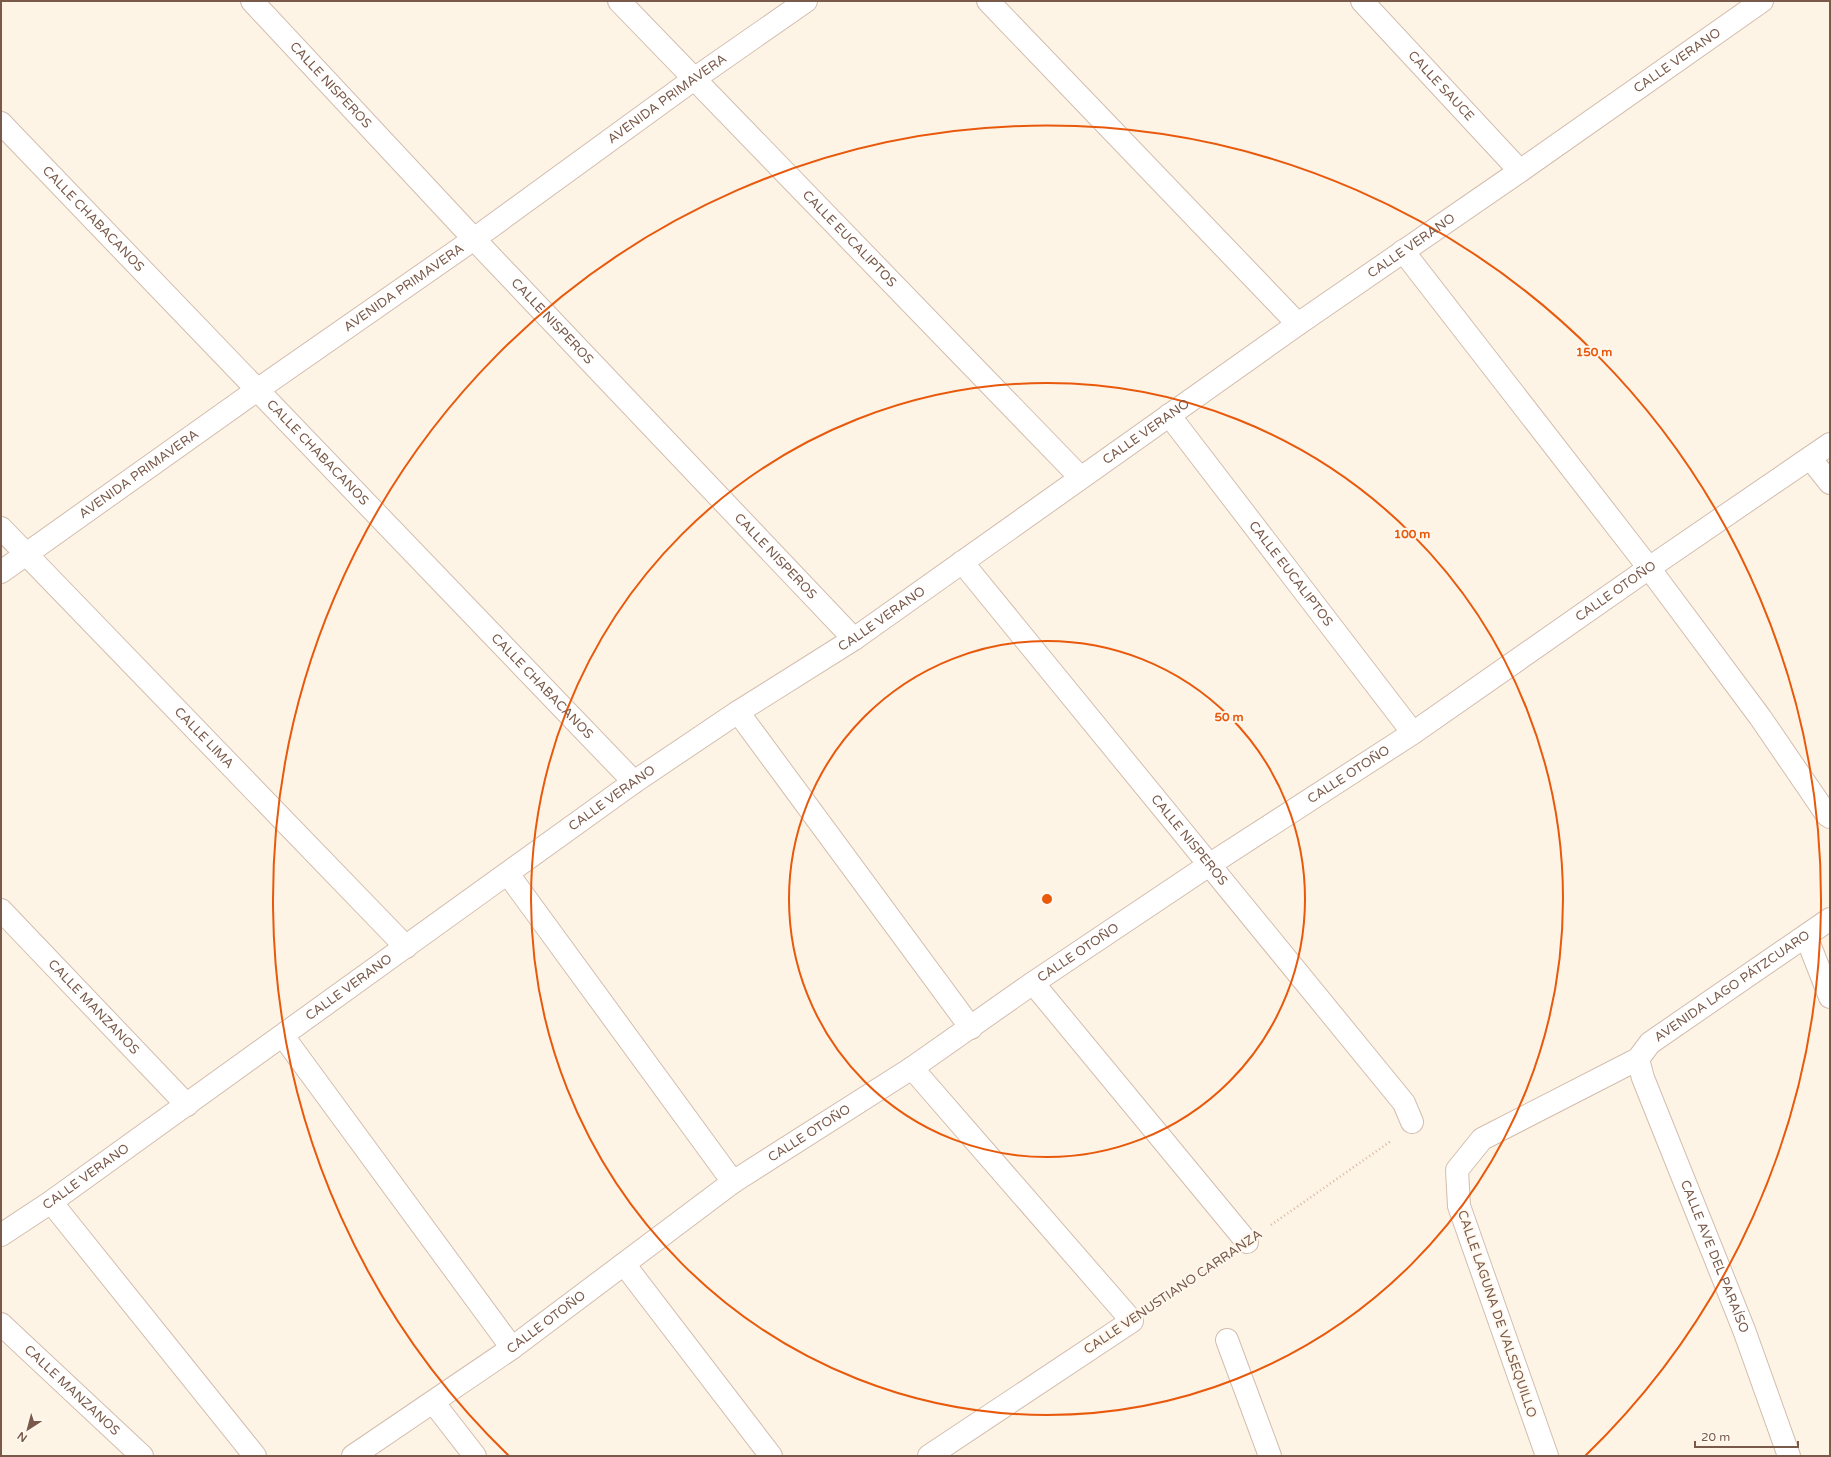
<svg xmlns="http://www.w3.org/2000/svg" width="1831" height="1457" font-family="'Varela Round',sans-serif">
<style>
.lines{fill:none;stroke-linecap:round;stroke-linejoin:round}
.minor-casing{stroke:#d3bdae;stroke-width:24}
.tertiary-casing{stroke:#d3bdae;stroke-width:24}
.path{stroke:#dab59f;stroke-width:2.5;stroke-dasharray:1 3;stroke-linecap:butt}
.minor{stroke:#fff;stroke-width:22}
.tertiary{stroke:#fff;stroke-width:22}
.ring{fill:none;stroke:#e8590c;stroke-width:2}
.labels{text-anchor:middle;dominant-baseline:central;stroke-width:4;stroke-linejoin:round;paint-order:stroke}
.street-label{font-size:13px;fill:#795949;stroke:#fff8ee}
.centre{fill:#e8590c;stroke:#fff8ee;stroke-width:2}
.ring-label{font-size:12px;text-anchor:middle;font-weight:bold;fill:#e8590c;stroke:#fff8ee;stroke-width:4;stroke-linejoin:round;paint-order:stroke}
</style>
<rect width="100%" height="100%" fill="#fdf4e6"/>
<g class="lines">
<g class="minor-casing">
<g id="minor">
<path id="s1" d="M 252,1 L 474,239 L 854,639"/>
<path id="s2" d="M 619,1 L 1080,477"/>
<path d="M 988,1 L 1298,324"/>
<path id="s3" d="M 1362,1 L 1520,171"/>
<path id="s4" d="M 1,123 L 634,782"/>
<path d="M 1403,251 L 1649,568 L 1760,717 L 1827,815 L 1830,817"/>
<path id="s5" d="M 1169,415 L 1413,733"/>
<path d="M 1810,458 L 1830,483"/>
<path id="s6" d="M 1,528 L 406,947"/>
<path id="s7" d="M 962,562 L 1404,1103 L 1412,1122"/>
<path d="M 738,712 L 971,1028"/>
<path d="M 508,874 L 733,1182"/>
<path id="s8" d="M 1,910 L 187,1105"/>
<path d="M 1806,936 L 1830,997"/>
<path d="M 1033,983 L 1247,1242"/>
<path d="M 283,1036 L 512,1348"/>
<path id="s9" d="M 1638,1059 L 1643,1078 L 1744,1330 L 1789,1456"/>
<path d="M 912,1068 L 1132,1321 L 929,1456"/>
<path d="M 51,1202 L 255,1456"/>
<path id="s10" d="M 1,1235 L 51,1202 L 634,782 L 738,712 L 854,639 L 1298,324 L 1520,171 L 1762,1"/>
<path d="M 624,1264 L 771,1456"/>
<path id="s11" d="M 1,1324 L 142,1456"/>
<path d="M 1227,1340 L 1270,1456"/>
<path d="M 433,1402 L 475,1456"/>
<path id="s12" d="M 353,1456 L 512,1348 L 733,1182 L 912,1068 L 1033,983 L 1209,865 L 1413,733 L 1649,568 L 1830,444"/>
<path id="s13" d="M 1547,1456 L 1459,1206 L 1457,1170 L 1482,1139 L 1638,1059 L 1650,1043 L 1830,919"/>
</g>
</g>
<g class="tertiary-casing">
<g id="tertiary">
<path id="s14" d="M 1,572 L 257,390 L 474,239 L 694,79 L 806,1"/>
</g>
</g>
<g class="path">
<path d="M 1271,1225 L 1391,1141"/>
<path d="M 1156,1305 L 1223,1259"/>
</g>
<use href="#minor" class="minor"/>
<use href="#tertiary" class="tertiary"/>
</g>
<g class="ring">
<circle cx="1047" cy="899" r="258"/>
<circle cx="1047" cy="899" r="516"/>
<path d="M509 1456A774 774 0 1 1 1585 1456"/>
</g>
<g class="labels">
<g class="street-label">
<text stroke="none"><textPath href="#s10" startOffset="2047">CALLE VERANO</textPath></text>
<text stroke="none"><textPath href="#s1" startOffset="115">CALLE NISPEROS</textPath></text>
<text stroke="none"><textPath href="#s3" startOffset="116">CALLE SAUCE</textPath></text>
<text stroke="none"><textPath href="#s14" startOffset="817">AVENIDA PRIMAVERA</textPath></text>
<text stroke="none"><textPath href="#s4" startOffset="133">CALLE CHABACANOS</textPath></text>
<text stroke="none"><textPath href="#s2" startOffset="331">CALLE EUCALIPTOS</textPath></text>
<text stroke="none"><textPath href="#s10" startOffset="1723">CALLE VERANO</textPath></text>
<text stroke="none"><textPath href="#s14" startOffset="493">AVENIDA PRIMAVERA</textPath></text>
<text stroke="none"><textPath href="#s1" startOffset="439">CALLE NISPEROS</textPath></text>
<text stroke="none"><textPath href="#s10" startOffset="1399">CALLE VERANO</textPath></text>
<text stroke="none"><textPath href="#s4" startOffset="457">CALLE CHABACANOS</textPath></text>
<text stroke="none"><textPath href="#s14" startOffset="169">AVENIDA PRIMAVERA</textPath></text>
<text stroke="none"><textPath href="#s1" startOffset="763">CALLE NISPEROS</textPath></text>
<text stroke="none"><textPath href="#s5" startOffset="200">CALLE EUCALIPTOS</textPath></text>
<text stroke="none"><textPath href="#s12" startOffset="1531">CALLE OTOÑO</textPath></text>
<text stroke="none"><textPath href="#s10" startOffset="1075">CALLE VERANO</textPath></text>
<text stroke="none"><textPath href="#s4" startOffset="781">CALLE CHABACANOS</textPath></text>
<text stroke="none"><textPath href="#s6" startOffset="292">CALLE LIMA</textPath></text>
<text stroke="none"><textPath href="#s12" startOffset="1207">CALLE OTOÑO</textPath></text>
<text stroke="none"><textPath href="#s10" startOffset="751">CALLE VERANO</textPath></text>
<text stroke="none"><textPath href="#s7" startOffset="359">CALLE NISPEROS</textPath></text>
<text stroke="none"><textPath href="#s12" startOffset="883">CALLE OTOÑO</textPath></text>
<text stroke="none"><textPath href="#s13" startOffset="636">AVENIDA LAGO PÁTZCUARO</textPath></text>
<text stroke="none"><textPath href="#s10" startOffset="427">CALLE VERANO</textPath></text>
<text stroke="none"><textPath href="#s8" startOffset="134">CALLE MANZANOS</textPath></text>
<text stroke="none"><textPath href="#s12" startOffset="559">CALLE OTOÑO</textPath></text>
<text stroke="none"><textPath href="#s10" startOffset="103">CALLE VERANO</textPath></text>
<text stroke="none"><textPath href="#s9" startOffset="212">CALLE AVE DEL PARAÍSO</textPath></text>
<text transform="translate(1173 1292) rotate(-34)">CALLE VENUSTIANO CARRANZA</text>
<text transform="translate(1497 1314) rotate(71)">CALLE LAGUNA DE VALSEQUILLO</text>
<text stroke="none"><textPath href="#s12" startOffset="235">CALLE OTOÑO</textPath></text>
<text stroke="none"><textPath href="#s11" startOffset="97">CALLE MANZANOS</textPath></text>
</g>
</g>
<circle cx="1047" cy="899" r="6" class="centre"/>
<g class="ring-label">
<text x="1594" y="356">150 m</text>
<text x="1412" y="538">100 m</text>
<text x="1229" y="721">50 m</text>
</g>
<rect width="1831" height="1457" fill="none" stroke="#795949" stroke-width="4"/>
<g transform="translate(28 1429) rotate(216)" stroke="#fff8ee" stroke-width="3" paint-order="stroke">
<path d="M0-3L7 15L0 10L-7 15Z" fill="#795949"/>
<text y="-6" font-size="11" font-weight="bold" text-anchor="middle" fill="#795949">N</text>
</g>
<path d="M1695 1441v6h103v-6" fill="none" stroke="#795949" stroke-width="2"/>
<text x="1701" y="1441" font-size="12" fill="#795949" stroke="#fff8ee" stroke-width="3" paint-order="stroke">20 m</text>
</svg>
